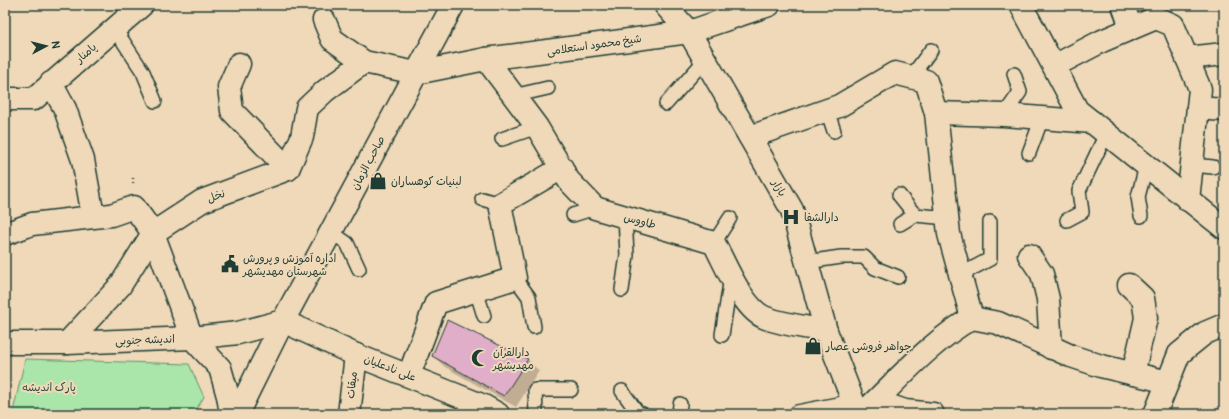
<svg xmlns="http://www.w3.org/2000/svg" width="1229" height="419" font-family="Pangolin,'Playpen Sans Arabic',sans-serif">
<style>
.green{fill:#aae5aa;stroke:#64916f}
.shadow{fill:#0003}
.building{fill:#e1aeca;stroke:#1f3d34}
.lines{fill:none;stroke-linecap:round;stroke-linejoin:round}
.lane-casing{stroke:#1f3d34;stroke-width:16}
.street-casing{stroke:#1f3d34;stroke-width:25}
.secondary-casing{stroke:#1f3d34;stroke-width:25}
.path{stroke:#1f3d34;stroke-width:2.5;stroke-dasharray:1 3;stroke-linecap:butt}
.lane{stroke:#f0d9b9;stroke-width:13}
.street{stroke:#f0d9b9;stroke-width:22}
.secondary{stroke:#f0d9b9;stroke-width:22}
.labels{text-anchor:middle;dominant-baseline:central;stroke-width:4;stroke-linejoin:round;paint-order:stroke}
.street-label{font-size:11px;fill:#1f3d34;stroke:#f0d9b9}
.poi-label{font-size:11px;fill:#1f3d34;stroke:#f0d9b9;text-anchor:start}
.park-label{font-size:11px;fill:#2d4e40;stroke:#f0d9b9}
</style>
<rect width="100%" height="100%" fill="#f0d9b9"/>
<filter id="ink" filterUnits="userSpaceOnUse"><feTurbulence type="fractalNoise" baseFrequency=".025" numOctaves="2"/><feDisplacementMap in="SourceGraphic" scale="8" xChannelSelector="R" yChannelSelector="G"/><feConvolveMatrix kernelMatrix="1 2 1 2 8 2 1 2 1" color-interpolation-filters="sRGB"/></filter>
<g filter="url(#ink)">
<path class="green" d="M 25,359 L 189,364 L 204,397 L 193,414 L 16,414 L 13,412 Z"/>
<path class="shadow" d="M 448,321 L 528,360 L 539,371 L 516,407 L 445,367 L 433,356 Z"/>
<path class="building" d="M 447,320 L 528,359 L 504,396 L 432,356 Z"/>
<g class="lines">
<g class="lane-casing">
<g id="lane">
<path d="M 115,29 L 143,72 L 155,101"/>
<path d="M 911,77 L 931,50"/>
<path d="M 513,96 L 548,88"/>
<path d="M 666,104 L 705,60"/>
<path d="M 827,110 L 834,131"/>
<path d="M 1004,115 L 1020,92 L 1014,74"/>
<path d="M 502,139 L 537,127"/>
<path d="M 1029,153 L 1042,118"/>
<path d="M 1192,165 L 1213,167"/>
<path d="M 899,195 L 915,215 L 948,218"/>
<path d="M 482,199 L 500,204"/>
<path d="M 573,215 L 595,208"/>
<path d="M 1141,216 L 1138,197 L 1146,166"/>
<path d="M 1067,220 L 1082,212 L 1079,191 L 1106,134"/>
<path d="M 900,224 L 915,215"/>
<path d="M 331,232 L 347,243 L 359,269"/>
<path d="M 714,243 L 730,218"/>
<path d="M 807,262 L 841,257 L 864,257 L 875,268 L 898,277"/>
<path d="M 960,275 L 990,259 L 990,222"/>
<path d="M 515,278 L 529,297 L 534,327"/>
<path d="M 476,290 L 484,316"/>
<path d="M 622,290 L 627,255 L 625,217"/>
<path d="M 722,335 L 731,277"/>
<path d="M 622,391 L 638,413 L 643,414"/>
<path d="M 797,412 L 853,401"/>
<path d="M 536,414 L 535,390 L 571,390"/>
<path d="M 679,414 L 680,404"/>
</g>
</g>
<g class="street-casing">
<g id="street">
<path d="M 665,5 L 689,32 L 792,210 L 826,331 L 858,414"/>
<path d="M 1021,5 L 1077,110 L 1224,228"/>
<path d="M 1123,5 L 1131,28"/>
<path d="M 324,20 L 332,39 L 364,62 L 416,73 L 486,59 L 689,32 L 769,5"/>
<path d="M 1187,58 L 1224,54"/>
<path d="M 486,59 L 537,127 L 569,181 L 595,208 L 714,243 C 725,263 743,310 766,318 C 785,325 807,327 826,331"/>
<path d="M 239,64 L 229,87 L 232,111 L 288,169"/>
<path d="M 1054,66 L 1102,41 L 1156,18 L 1173,25 L 1200,89 L 1188,200"/>
<path d="M 51,83 L 65,109 L 83,160 L 93,216"/>
<path d="M 5,99 L 34,99 L 142,5"/>
<path d="M 1198,108 L 1224,110"/>
<path d="M 936,113 L 1004,115 L 1092,122"/>
<path d="M 750,137 L 839,106 L 895,73 L 926,81 L 936,113 L 949,234 L 972,318"/>
<path d="M 5,234 L 32,224 L 111,215 L 134,207 L 153,233 L 192,338"/>
<path d="M 1029,255 L 1042,274 L 1048,299 L 1051,348"/>
<path d="M 1129,285 L 1143,298 L 1146,318 L 1133,374"/>
<path d="M 283,321 L 356,355 L 484,406 L 498,414"/>
<path d="M 67,343 L 120,286 L 153,233 L 202,201 L 288,169 L 302,137 L 307,108 L 325,91 L 364,62"/>
<path d="M 409,375 L 436,303 L 515,278 L 500,204 L 562,168"/>
<path d="M 876,401 L 905,411 L 933,414"/>
<path d="M 349,414 L 356,355"/>
<path d="M 862,414 C 897,381 930,342 972,318 L 998,323 L 1071,356 L 1101,366 L 1168,382"/>
<path d="M 1155,414 L 1179,354 L 1205,333 L 1224,325"/>
</g>
</g>
<g class="secondary-casing">
<g id="secondary">
<path d="M 192,338 L 220,368 L 228,396 L 231,414"/>
<path d="M 5,343 L 67,343 L 192,338 L 238,333 L 283,321"/>
<path d="M 237,414 L 283,321 L 453,5"/>
</g>
</g>
<path class="path" d="M 133,178 L 133,186"/>
<use href="#lane" class="lane"/>
<use href="#street" class="street"/>
<use href="#secondary" class="secondary"/>
</g>
</g>
<defs>
<g id="shop-bare" transform="scale(1.38)"><path d="M-5-2.5h2.3a2.7 3.5 0 0 1 5.4 0H5L5.5 6h-11ZM-1.5-2.5h3a1.5 2.3 0 0 0-3 0Z" fill="#1f3d34" stroke="#f0d9b9" stroke-width="2.5" paint-order="stroke"/></g>
<g id="hospital-bare" transform="scale(1.38)"><path d="M-5-5h3v3.5h4V-5h3V5h-3V1.5h-4V5h-3Z" fill="#1f3d34" stroke="#f0d9b9" stroke-width="2.5" paint-order="stroke"/></g>
<g id="civic-bare" transform="scale(1.38)"><path d="M-.6-6.5H3V-4.5H.6V-3L4-1V1h2V6H-6V1h2V-1L-.6-3ZM-1.2 2.5V6h2.4V2.5Z" fill="#1f3d34" stroke="#f0d9b9" stroke-width="2.5" paint-order="stroke"/></g>
<g id="mosque-bare" transform="scale(1.38)"><path d="M3.5-4.9A6 6 0 1 0 3.5 4.9A5 5 0 1 1 3.5-4.9Z" fill="#1f3d34" stroke="#f0d9b9" stroke-width="2.5" paint-order="stroke"/></g>
</defs>
<g fill-rule="evenodd">
<use href="#shop-bare" x="378" y="181"/>
<use href="#hospital-bare" x="791" y="217"/>
<use href="#civic-bare" x="230" y="264"/>
<use href="#shop-bare" x="813" y="346"/>
<use href="#mosque-bare" x="480" y="358"/>
</g>
<g class="labels">
<g class="street-label">
<text transform="translate(594 45) rotate(-8)">شیخ محمود استعلامی</text>
<text transform="translate(86 53) rotate(-41)">پامنار</text>
<text transform="translate(368 163) rotate(-62)">صاحب الزمان</text>
<text transform="translate(779 188) rotate(60)">بازار</text>
<text transform="translate(216 196) rotate(-20)">نخل</text>
<text transform="translate(640 221) rotate(15)">طاووس</text>
<text transform="translate(145 340) rotate(-2)">اندیشه جنوبی</text>
<text transform="translate(390 368) rotate(21)">علی نادعلیان</text>
<text transform="translate(352 385) rotate(-83)">میقات</text>
</g>
<g class="poi-label">
<text x="391" y="181">لبنیات کوهساران</text>
<text x="804" y="217">دارالشفا</text>
<text x="243" y="258">اداره آموزش و پرورش<tspan x="243" dy="13">شهرستان مهدیشهر</tspan></text>
<text x="826" y="346">جواهر فروشی عصار</text>
<text x="493" y="352">دارالقرآن<tspan x="493" dy="13">مهدیشهر</tspan></text>
</g>
<g class="park-label">
<text x="49" y="387">پارک اندیشه</text>
</g>
</g>
<rect width="1229" height="419" fill="none" stroke="#f0d9b9" stroke-width="20"/>
<rect x="10" y="10" width="1209" height="399" fill="none" stroke="#1f3d34" stroke-width="1.5" filter="url(#ink)"/>
<g transform="translate(46 46) rotate(83)" stroke="#f0d9b9" stroke-width="3" paint-order="stroke">
<path d="M0-3L7 15L0 10L-7 15Z" fill="#1f3d34"/>
<text y="-6" font-size="11" font-weight="bold" text-anchor="middle" fill="#1f3d34">N</text>
</g>
</svg>
